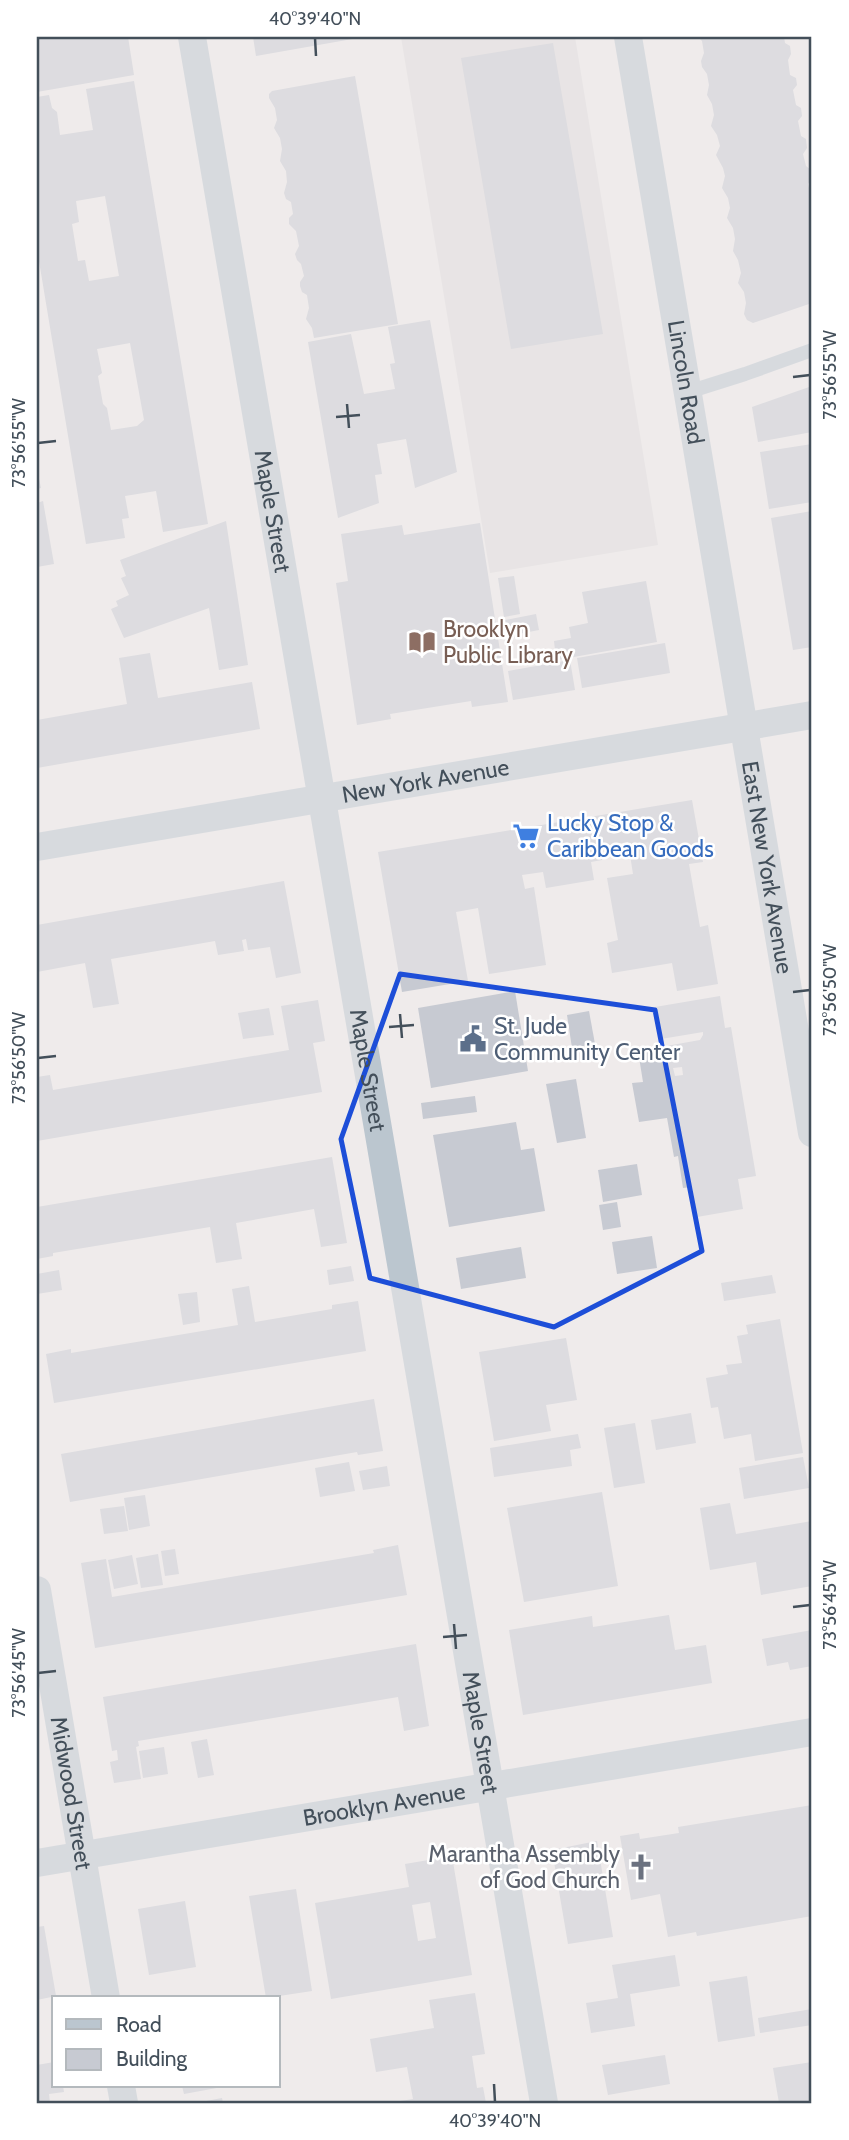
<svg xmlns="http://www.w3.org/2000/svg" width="849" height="2140" font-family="Cabin,sans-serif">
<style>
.education{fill:#e0dcdd}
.building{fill:#c7cad2;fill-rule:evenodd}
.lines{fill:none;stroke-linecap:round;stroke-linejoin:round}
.service{stroke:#bbc6cf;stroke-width:14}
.minor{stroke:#bbc6cf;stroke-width:28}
.marked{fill:none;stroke:#1d4ed8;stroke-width:5;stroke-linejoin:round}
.ticks{fill:none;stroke:#434f5a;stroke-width:2.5}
.labels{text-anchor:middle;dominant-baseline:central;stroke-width:5;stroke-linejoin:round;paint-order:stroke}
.street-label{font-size:23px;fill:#434f5a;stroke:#fff}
.education-label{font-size:23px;fill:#785e54;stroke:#fff;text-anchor:start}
.shop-label{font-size:23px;fill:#366cbe;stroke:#fff;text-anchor:start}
.service-label{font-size:23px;fill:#4e5e75;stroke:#fff;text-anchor:start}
.worship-label{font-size:23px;fill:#5b616d;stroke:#fff;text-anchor:end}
.neatline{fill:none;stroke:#434f5a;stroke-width:2.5}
.ticks-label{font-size:18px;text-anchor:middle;fill:#434f5a}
</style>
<rect width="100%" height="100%" fill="#efebeb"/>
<path class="education" d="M 401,37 L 575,37 L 658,545 L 490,573 Z"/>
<g class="building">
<path d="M 52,37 L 128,37 L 134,75 L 37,92 L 37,39 Z"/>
<path d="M 253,37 L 358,37 L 358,38 L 256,56 Z"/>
<path d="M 698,37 L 784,37 L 785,43 L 790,46 L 791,54 L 788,60 L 790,75 L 796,78 L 797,85 L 793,90 L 796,105 L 801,108 L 802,116 L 798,121 L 801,136 L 806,139 L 807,148 L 803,154 L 806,166 L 811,170 L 812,178 L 808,184 L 812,200 L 812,303 L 753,323 L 747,320 L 744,314 L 746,303 L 744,292 L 738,283 L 741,273 L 738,260 L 733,251 L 735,239 L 733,228 L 727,218 L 730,208 L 728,198 L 722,188 L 725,176 L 723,168 L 716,155 L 720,146 L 717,135 L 711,126 L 714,115 L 712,104 L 707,95 L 709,85 L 707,74 L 702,67 L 701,61 L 704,53 L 702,41 Z"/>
<path d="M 553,43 L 603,334 L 511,349 L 461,58 Z"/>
<path d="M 355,76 L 398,324 L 314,338 L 312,328 L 306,319 L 309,308 L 307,295 L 302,292 L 300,286 L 300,282 L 304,276 L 301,264 L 297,260 L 295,254 L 299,246 L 296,231 L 289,224 L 289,218 L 293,214 L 291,202 L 286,199 L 284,193 L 287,182 L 286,171 L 280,161 L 282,149 L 280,138 L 274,128 L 277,120 L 275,108 L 269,98 L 269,94 L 272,91 Z"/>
<path d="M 134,81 L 208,524 L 163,532 L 156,491 L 125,496 L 129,518 L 122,519 L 125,538 L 86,544 L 37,249 L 37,97 L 49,95 L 52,108 L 57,112 L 60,135 L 93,130 L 86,89 ZM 105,196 L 119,276 L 89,281 L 85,260 L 78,261 L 72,224 L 79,222 L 76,201 ZM 130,343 L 144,420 L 137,426 L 111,430 L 107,408 L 103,404 L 98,376 L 102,373 L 97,349 Z"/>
<path d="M 430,320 L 457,472 L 415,488 L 406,439 L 377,444 L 382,474 L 375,475 L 379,503 L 338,518 L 308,342 L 351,334 L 364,394 L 395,389 L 390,364 L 395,363 L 388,327 Z"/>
<path d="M 812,386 L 812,432 L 758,442 L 752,407 Z"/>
<path d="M 812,444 L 812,502 L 769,509 L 760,452 Z"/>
<path d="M 37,470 L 41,488 L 37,489 Z"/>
<path d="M 43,501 L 54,564 L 37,567 L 37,503 Z"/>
<path d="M 812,511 L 812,647 L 793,650 L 771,518 Z"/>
<path d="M 226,521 L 248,665 L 219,670 L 209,608 L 124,638 L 111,609 L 118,606 L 116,601 L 129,595 L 121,578 L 126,576 L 120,560 Z"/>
<path d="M 480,523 L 508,702 L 472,707 L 471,701 L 390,714 L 391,719 L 357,725 L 336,583 L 348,581 L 341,534 L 402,525 L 404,535 Z"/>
<path d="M 514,576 L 520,614 L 504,617 L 498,578 Z"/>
<path d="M 646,581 L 657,642 L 546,662 L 545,652 L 555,650 L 554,641 L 571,638 L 569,627 L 588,623 L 582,592 Z"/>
<path d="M 536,614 L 539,630 L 508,636 L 505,620 Z"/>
<path d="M 665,643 L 670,673 L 582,688 L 577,658 Z"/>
<path d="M 150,653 L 158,698 L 252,682 L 260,729 L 37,768 L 37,720 L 127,704 L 119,658 Z"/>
<path d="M 570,660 L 575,690 L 513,700 L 508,671 Z"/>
<path d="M 692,800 L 703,862 L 689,864 L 700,927 L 708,925 L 718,984 L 677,991 L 672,963 L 612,973 L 607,943 L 618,940 L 607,878 L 633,874 L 628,842 L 600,847 L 602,860 L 591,862 L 594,880 L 546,888 L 543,872 L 522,875 L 525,889 L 534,887 L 546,965 L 489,974 L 478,908 L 456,912 L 468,981 L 402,992 L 378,852 Z"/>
<path d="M 284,881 L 301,973 L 276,978 L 270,947 L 248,950 L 246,939 L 242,940 L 244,951 L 218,955 L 215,941 L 111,959 L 119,1004 L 93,1008 L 85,963 L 37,972 L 37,925 Z"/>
<path d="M 515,991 L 528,1071 L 431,1088 L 418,1008 Z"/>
<path d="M 720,996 L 725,1028 L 731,1027 L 756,1176 L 738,1179 L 743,1209 L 697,1217 L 692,1187 L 683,1188 L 678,1156 L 674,1157 L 667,1118 L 639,1122 L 632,1083 L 643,1082 L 638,1051 L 700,1040 L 703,1035 L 703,1032 L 661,1039 L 655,1007 ZM 682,1067 L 683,1075 L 675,1076 L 673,1068 Z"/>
<path d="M 318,1000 L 325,1041 L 313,1043 L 322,1092 L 37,1141 L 37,1077 L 50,1075 L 53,1090 L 289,1050 L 281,1006 Z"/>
<path d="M 269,1008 L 274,1035 L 243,1039 L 238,1013 Z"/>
<path d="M 589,1011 L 595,1044 L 572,1048 L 567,1015 Z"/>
<path d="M 576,1079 L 586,1138 L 557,1143 L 546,1084 Z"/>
<path d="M 475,1096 L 477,1112 L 423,1119 L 421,1103 Z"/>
<path d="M 516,1122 L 521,1150 L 534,1148 L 545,1211 L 449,1227 L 433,1135 Z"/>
<path d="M 332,1157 L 347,1243 L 321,1247 L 314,1209 L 236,1223 L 242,1259 L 216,1263 L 210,1227 L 53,1253 L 53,1256 L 37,1259 L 37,1207 Z"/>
<path d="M 637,1164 L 642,1195 L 603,1202 L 598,1170 Z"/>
<path d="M 617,1202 L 621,1227 L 603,1230 L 599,1205 Z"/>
<path d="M 652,1236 L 657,1268 L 617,1274 L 612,1242 Z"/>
<path d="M 521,1247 L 526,1278 L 461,1289 L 456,1258 Z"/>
<path d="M 351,1266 L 354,1281 L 329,1285 L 327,1270 Z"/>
<path d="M 59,1270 L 62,1290 L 37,1294 L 37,1274 Z"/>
<path d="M 772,1275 L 776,1293 L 724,1301 L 721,1283 Z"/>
<path d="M 249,1286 L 255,1322 L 332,1309 L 332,1305 L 358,1301 L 366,1351 L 54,1403 L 46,1354 L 71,1349 L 71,1353 L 238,1325 L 232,1289 Z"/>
<path d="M 197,1292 L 200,1322 L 183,1325 L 178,1294 Z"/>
<path d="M 780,1319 L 803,1453 L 755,1461 L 751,1434 L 724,1439 L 718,1407 L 711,1408 L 706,1378 L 728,1374 L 726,1365 L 742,1363 L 737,1336 L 748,1334 L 746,1325 Z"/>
<path d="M 566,1338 L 577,1400 L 546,1405 L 551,1431 L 494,1441 L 479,1352 Z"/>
<path d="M 374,1399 L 383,1451 L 358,1455 L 357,1452 L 70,1502 L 61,1454 Z"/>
<path d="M 691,1413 L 696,1443 L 656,1450 L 651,1420 Z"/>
<path d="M 635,1423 L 645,1483 L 614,1488 L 604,1428 Z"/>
<path d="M 578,1434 L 581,1448 L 570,1450 L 572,1466 L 494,1477 L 490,1448 Z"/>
<path d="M 803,1457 L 809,1488 L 744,1499 L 739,1468 Z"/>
<path d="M 349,1462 L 355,1491 L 320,1497 L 315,1468 Z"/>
<path d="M 387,1466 L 390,1486 L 363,1490 L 359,1471 Z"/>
<path d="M 602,1492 L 618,1586 L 524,1602 L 507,1508 Z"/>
<path d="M 145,1495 L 150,1526 L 129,1530 L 124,1498 Z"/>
<path d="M 730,1503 L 736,1534 L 812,1521 L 812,1586 L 761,1595 L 756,1562 L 710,1570 L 700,1508 Z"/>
<path d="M 124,1506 L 128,1531 L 104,1534 L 100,1509 Z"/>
<path d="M 398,1545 L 407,1595 L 95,1648 L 81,1563 L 106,1559 L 112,1597 L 374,1553 L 373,1550 Z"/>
<path d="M 175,1549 L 179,1574 L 165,1576 L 161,1551 Z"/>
<path d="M 158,1554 L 163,1585 L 141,1588 L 136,1558 Z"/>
<path d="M 132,1555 L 138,1584 L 114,1589 L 108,1560 Z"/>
<path d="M 669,1615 L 675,1650 L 706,1645 L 712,1683 L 523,1715 L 509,1630 L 592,1616 L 593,1627 Z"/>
<path d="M 812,1630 L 812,1666 L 790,1670 L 788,1662 L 767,1666 L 762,1639 Z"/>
<path d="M 416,1644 L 429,1726 L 404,1731 L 398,1697 L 138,1741 L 139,1746 L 136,1747 L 141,1779 L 114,1783 L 110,1762 L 118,1760 L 117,1750 L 112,1751 L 103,1697 Z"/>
<path d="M 207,1739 L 214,1775 L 198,1778 L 191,1742 Z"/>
<path d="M 164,1747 L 168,1774 L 143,1778 L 139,1751 Z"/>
<path d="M 812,1805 L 812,1916 L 697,1936 L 696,1932 L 668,1937 L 660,1894 L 631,1900 L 620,1836 L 639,1833 L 640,1839 L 679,1833 L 678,1827 Z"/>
<path d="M 597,1841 L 613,1937 L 568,1944 L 552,1850 Z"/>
<path d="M 452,1856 L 472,1975 L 331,1999 L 315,1903 L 409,1887 L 405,1864 ZM 430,1902 L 436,1938 L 418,1941 L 412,1905 Z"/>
<path d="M 296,1889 L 312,1991 L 266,1998 L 249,1896 Z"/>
<path d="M 185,1901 L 196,1967 L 149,1975 L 138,1909 Z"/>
<path d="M 44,1926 L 56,1996 L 37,2000 L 37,1927 Z"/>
<path d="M 675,1955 L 680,1986 L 630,1994 L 635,2026 L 591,2033 L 586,2003 L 618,1998 L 612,1965 Z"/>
<path d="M 747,1976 L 755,2036 L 718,2042 L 709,1982 Z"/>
<path d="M 475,1993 L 485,2054 L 472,2056 L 477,2088 L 483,2087 L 486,2103 L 394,2103 L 394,2102 L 413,2099 L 407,2067 L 376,2072 L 370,2039 L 434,2028 L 429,2000 Z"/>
<path d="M 812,2009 L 812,2025 L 760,2033 L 758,2018 Z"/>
<path d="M 665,2055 L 670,2084 L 608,2095 L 602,2065 Z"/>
<path d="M 54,2062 L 54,2086 L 63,2086 L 64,2092 L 49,2094 L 50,2103 L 37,2103 L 37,2065 Z"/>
<path d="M 812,2062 L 812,2103 L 779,2103 L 773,2068 Z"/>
<path d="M 182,2086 L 222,2086 L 222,2087 L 184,2094 Z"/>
<path d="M 222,2098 L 223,2103 L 201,2103 L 201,2102 Z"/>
</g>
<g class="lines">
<path class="service" d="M 688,392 L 745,374 L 812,350"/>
<g class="minor">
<path id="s1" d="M 192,37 L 544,2103"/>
<path id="s2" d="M 628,37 L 812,1133"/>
<path id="s3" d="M 37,847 L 812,715"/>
<path id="s4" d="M 37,1590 L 106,1998"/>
<path id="s5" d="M 37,1863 L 812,1732"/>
<path d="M 121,2086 L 124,2103"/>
</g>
</g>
<path d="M0 0H849V2140H0ZM 400,974 L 655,1010 L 702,1251 L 554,1327 L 370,1278 L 341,1139 Z" fill="#efebeb" fill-opacity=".55" fill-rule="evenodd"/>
<path class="marked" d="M 400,974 L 655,1010 L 702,1251 L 554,1327 L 370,1278 L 341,1139 Z"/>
<path class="ticks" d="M 315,38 L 316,56M 793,377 L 810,375M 347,404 L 349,428M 336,417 L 360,415M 38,443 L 56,441M 793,992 L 810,990M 400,1014 L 402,1038M 389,1027 L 414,1025M 38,1058 L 56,1056M 793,1607 L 810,1605M 454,1624 L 456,1649M 443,1637 L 467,1635M 38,1673 L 56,1671M 494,2084 L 495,2102"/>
<defs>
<g id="library-bare" transform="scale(2.1)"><path d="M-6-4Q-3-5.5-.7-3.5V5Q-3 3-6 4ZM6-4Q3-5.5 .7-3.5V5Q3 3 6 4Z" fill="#8d6e63" stroke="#fff" stroke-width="2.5" paint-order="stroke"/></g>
<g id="supermarket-bare" transform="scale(2.1)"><path d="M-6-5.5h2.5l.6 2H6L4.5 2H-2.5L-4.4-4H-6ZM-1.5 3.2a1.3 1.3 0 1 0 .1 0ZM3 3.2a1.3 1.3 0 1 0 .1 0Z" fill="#3f7fe0" stroke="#fff" stroke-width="2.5" paint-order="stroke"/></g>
<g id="civic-bare" transform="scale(2.1)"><path d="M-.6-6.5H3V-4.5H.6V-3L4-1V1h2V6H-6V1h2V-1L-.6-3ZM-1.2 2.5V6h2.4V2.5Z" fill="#5c6f8a" stroke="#fff" stroke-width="2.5" paint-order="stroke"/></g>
<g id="church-bare" transform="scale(2.1)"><path d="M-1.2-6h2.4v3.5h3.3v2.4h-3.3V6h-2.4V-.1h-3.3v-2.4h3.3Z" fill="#6b7280" stroke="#fff" stroke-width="2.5" paint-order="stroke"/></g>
</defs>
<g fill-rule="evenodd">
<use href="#library-bare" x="422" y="642"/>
<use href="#supermarket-bare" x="526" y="836"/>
<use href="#civic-bare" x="473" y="1039"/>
<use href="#church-bare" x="641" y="1867"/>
</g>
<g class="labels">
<g class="street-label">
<text stroke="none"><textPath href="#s2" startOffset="350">Lincoln Road</textPath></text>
<text stroke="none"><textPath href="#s1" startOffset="481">Maple Street</textPath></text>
<text stroke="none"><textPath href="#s3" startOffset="394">New York Avenue</textPath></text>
<text stroke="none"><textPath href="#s2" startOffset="842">East New York Avenue</textPath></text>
<text stroke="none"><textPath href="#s1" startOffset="1048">Maple Street</textPath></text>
<text stroke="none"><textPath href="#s1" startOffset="1720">Maple Street</textPath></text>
<text stroke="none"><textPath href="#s4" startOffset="206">Midwood Street</textPath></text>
<text stroke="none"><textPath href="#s5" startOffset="352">Brooklyn Avenue</textPath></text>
</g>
<g class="education-label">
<text x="443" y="629">Brooklyn<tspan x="443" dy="26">Public Library</tspan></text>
</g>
<g class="shop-label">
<text x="547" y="823">Lucky Stop &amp;<tspan x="547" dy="26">Caribbean Goods</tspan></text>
</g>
<g class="service-label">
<text x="494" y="1026">St. Jude<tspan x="494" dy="26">Community Center</tspan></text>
</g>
<g class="worship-label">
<text x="620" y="1854">Marantha Assembly<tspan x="620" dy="26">of God Church</tspan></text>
</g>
</g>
<rect width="849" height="2140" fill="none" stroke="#ffffff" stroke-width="77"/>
<rect x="52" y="1996" width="228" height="91" fill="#ffffff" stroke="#b4b9bd" stroke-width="2"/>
<rect x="66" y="2019" width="35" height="10" fill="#bbc6cf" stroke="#b4b9bd" stroke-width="2"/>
<text x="116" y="2032" font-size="21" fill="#434f5a">Road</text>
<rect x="66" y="2049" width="35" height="21" fill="#c7cad2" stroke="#b4b9bd" stroke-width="2"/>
<text x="116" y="2066" font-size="21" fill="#434f5a">Building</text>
<rect x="38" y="38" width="772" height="2064" class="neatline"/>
<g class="ticks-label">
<text x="315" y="25">40°39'40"N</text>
<text transform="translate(830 375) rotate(-90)" y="6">73°56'55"W</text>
<text transform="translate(19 443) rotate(-90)" y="6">73°56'55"W</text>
<text transform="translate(830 990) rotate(-90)" y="6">73°56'50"W</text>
<text transform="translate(19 1058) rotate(-90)" y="6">73°56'50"W</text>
<text transform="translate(830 1605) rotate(-90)" y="6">73°56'45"W</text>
<text transform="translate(19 1673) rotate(-90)" y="6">73°56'45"W</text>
<text x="495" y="2127">40°39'40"N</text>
</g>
</svg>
